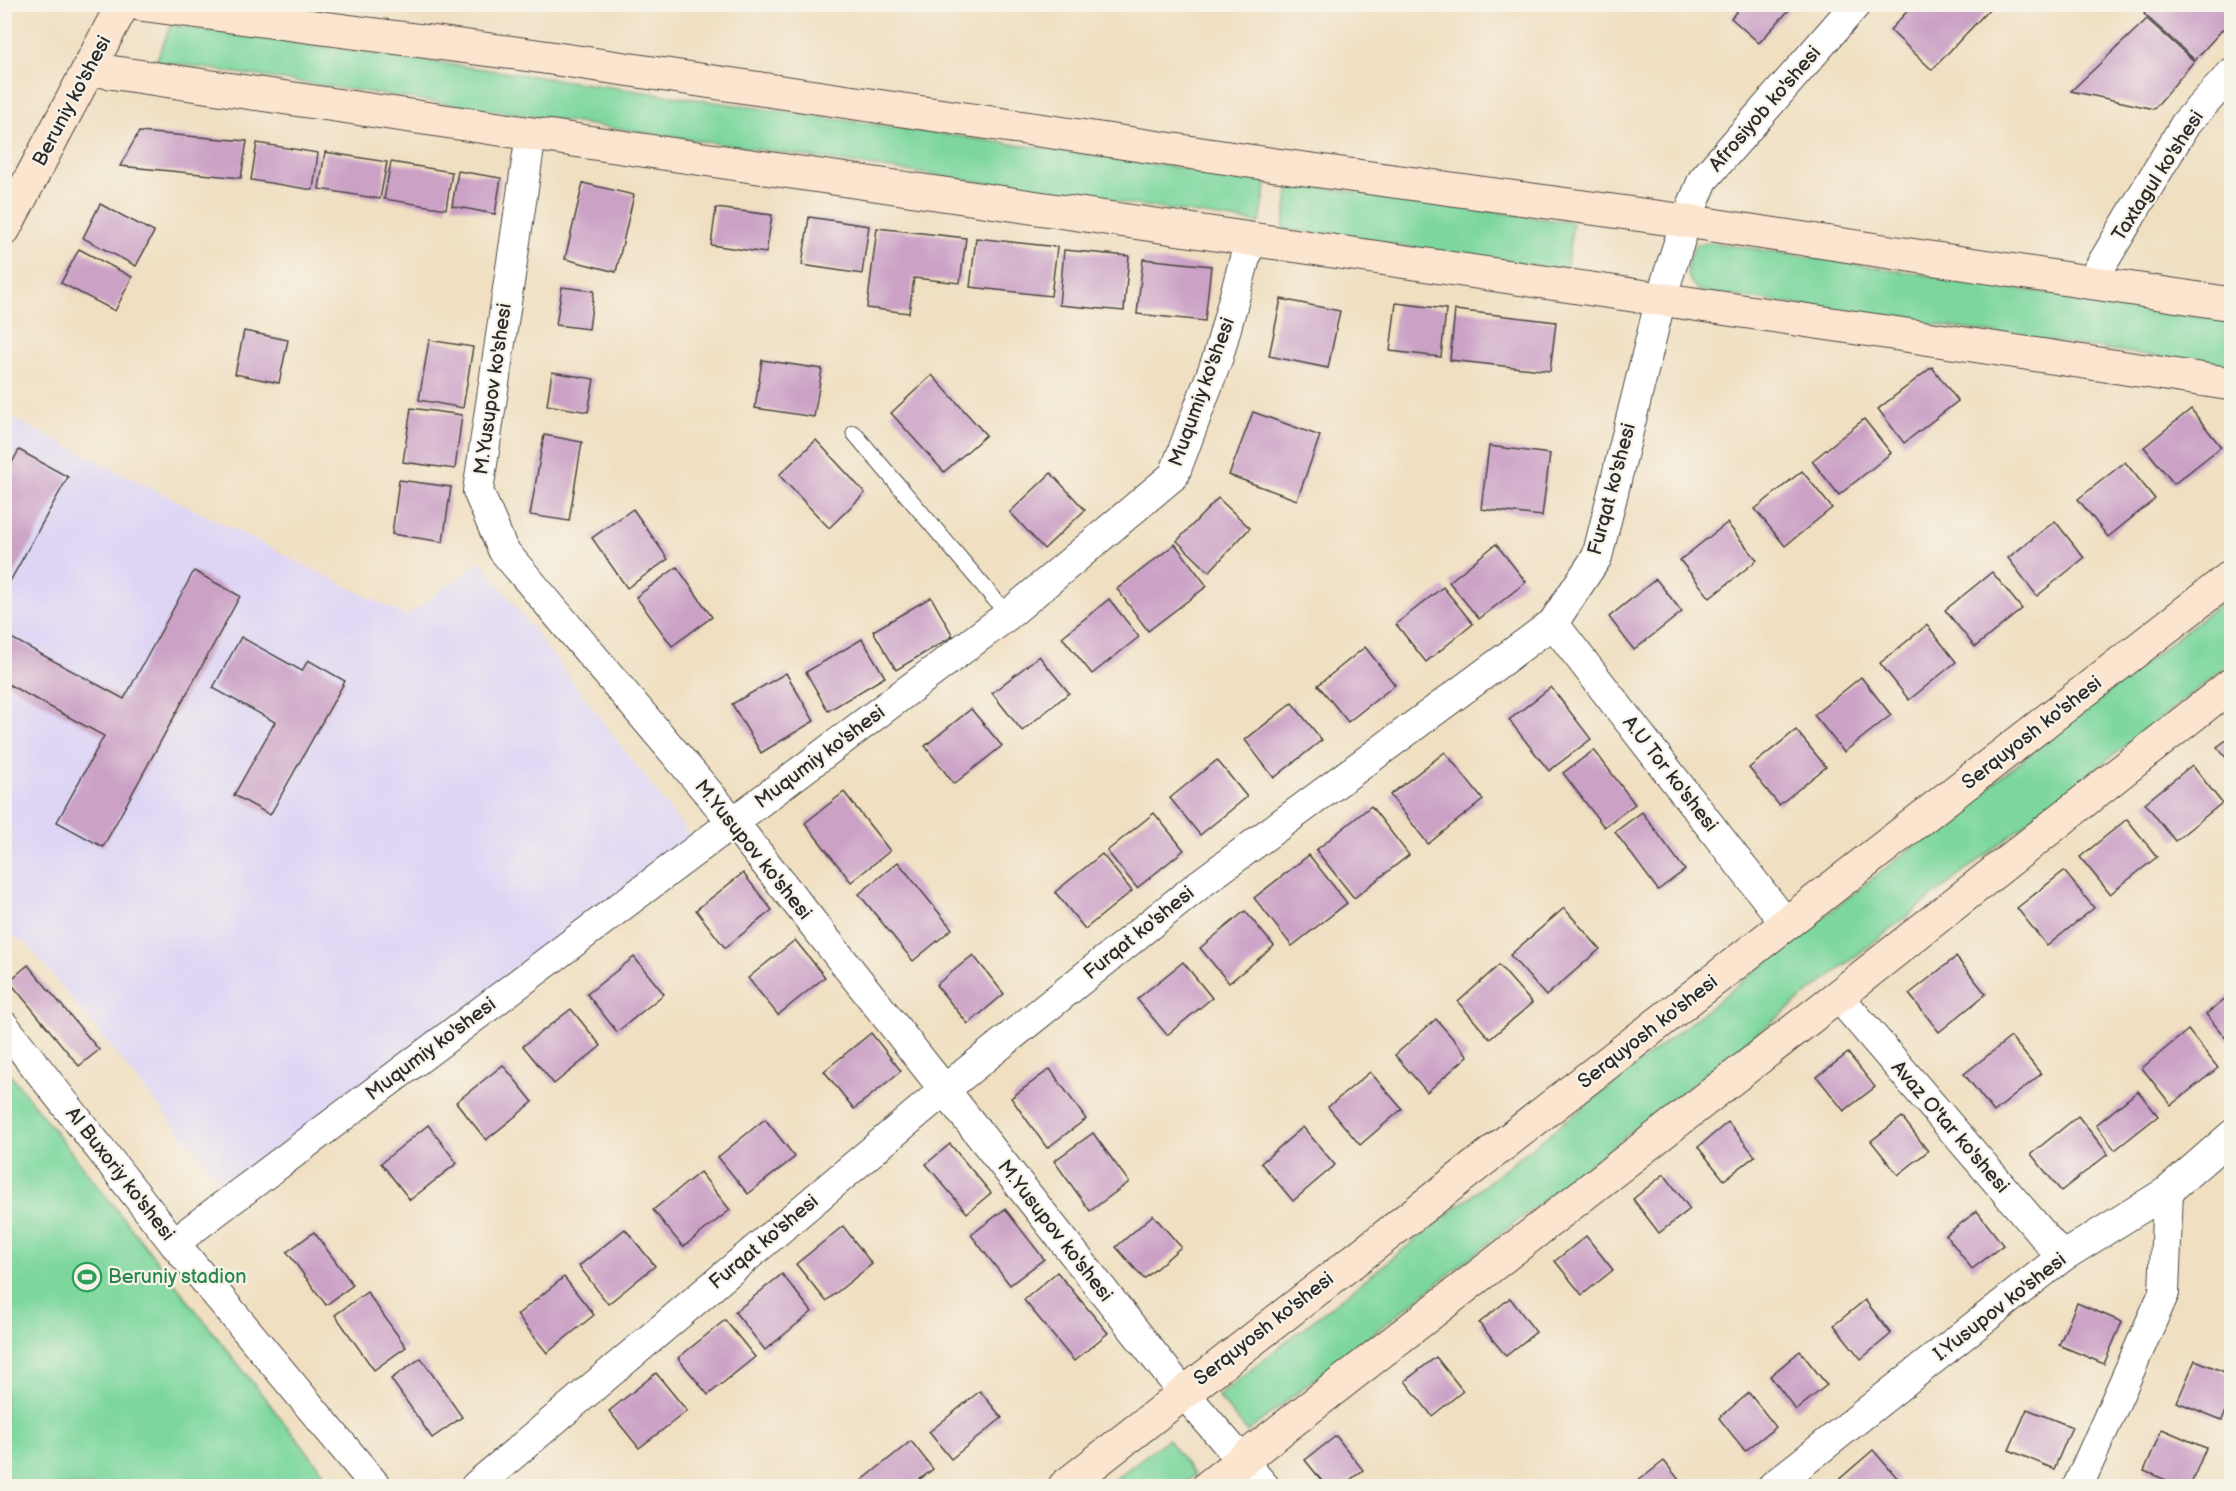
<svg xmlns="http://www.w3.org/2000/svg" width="2236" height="1491" font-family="'Balsamiq Sans',sans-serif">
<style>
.built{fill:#ded5f5}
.green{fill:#7dd79d;stroke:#548164;stroke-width:1.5}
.building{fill:#cba1c6}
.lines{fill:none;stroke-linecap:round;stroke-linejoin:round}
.lane-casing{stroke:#494642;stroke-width:17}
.street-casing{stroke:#494642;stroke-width:32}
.secondary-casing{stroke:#494642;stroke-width:35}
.lane{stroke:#fff;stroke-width:15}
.street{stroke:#fff;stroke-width:30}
.secondary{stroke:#fce5cf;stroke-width:33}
.labels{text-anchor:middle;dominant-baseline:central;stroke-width:4.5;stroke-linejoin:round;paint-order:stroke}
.street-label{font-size:20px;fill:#2b2b2b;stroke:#f7f3e8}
.leisure-label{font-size:20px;fill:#27864d;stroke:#f7f3e8;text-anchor:start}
</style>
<rect width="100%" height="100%" fill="#f7f3e8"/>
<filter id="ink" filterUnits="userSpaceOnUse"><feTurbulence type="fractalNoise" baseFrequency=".0167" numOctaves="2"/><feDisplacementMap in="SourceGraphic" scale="12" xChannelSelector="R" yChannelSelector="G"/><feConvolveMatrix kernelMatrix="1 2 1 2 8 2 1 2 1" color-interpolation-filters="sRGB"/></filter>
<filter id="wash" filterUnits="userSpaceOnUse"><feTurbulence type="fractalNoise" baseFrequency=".008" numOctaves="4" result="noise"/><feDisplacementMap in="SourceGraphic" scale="24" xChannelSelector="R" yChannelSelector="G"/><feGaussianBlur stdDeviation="1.35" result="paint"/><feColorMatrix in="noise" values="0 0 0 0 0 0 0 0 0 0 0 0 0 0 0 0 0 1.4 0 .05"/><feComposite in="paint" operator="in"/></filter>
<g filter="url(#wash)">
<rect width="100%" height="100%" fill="#f0dfc1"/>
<path class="built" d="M 4,414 L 406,616 L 481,561 L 691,838 L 233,1198 L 28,945 L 5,931 Z"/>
<g class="green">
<path d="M 171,25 L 1267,180 L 1260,223 L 156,61 Z"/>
<path d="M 1290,183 L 1573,223 L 1566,270 L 1283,229 Z"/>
<path d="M 1709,242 L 2231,321 L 2231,367 L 1699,291 C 1682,276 1685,263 1696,245 Z"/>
<path d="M 2231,595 L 2231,663 L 1247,1432 L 1218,1396 Z"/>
<path d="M 4,1068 L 5,1068 L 334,1486 L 5,1486 Z"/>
<path d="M 1167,1439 L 1195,1475 L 1181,1486 L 1106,1486 Z"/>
</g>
<g id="blocks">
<g class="building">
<path d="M 1743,4 L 1783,4 L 1789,10 L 1759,43 L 1731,18 Z"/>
<path d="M 1914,4 L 1994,4 L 1932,70 L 1890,30 Z"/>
<path d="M 2152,4 L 2232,4 L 2232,19 L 2195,60 L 2144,14 Z"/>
<path d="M 2147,19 L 2194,61 L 2154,109 L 2071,91 Z"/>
<path d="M 139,132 L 247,141 L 241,178 L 120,166 Z"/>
<path d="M 257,143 L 318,153 L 313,190 L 251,180 Z"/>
<path d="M 325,152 L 387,162 L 380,199 L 319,189 Z"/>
<path d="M 391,162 L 452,172 L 446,209 L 384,199 Z"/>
<path d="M 458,171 L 501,178 L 495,214 L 452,206 Z"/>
<path d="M 583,183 L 634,195 L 616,272 L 565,259 Z"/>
<path d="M 100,204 L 154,232 L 136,266 L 83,238 Z"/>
<path d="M 716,208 L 772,215 L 766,253 L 711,245 Z"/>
<path d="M 809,217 L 869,226 L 862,274 L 802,265 Z"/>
<path d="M 877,228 L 966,238 L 960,283 L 914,278 L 909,313 L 867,308 Z"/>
<path d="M 976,238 L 1057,247 L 1051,296 L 970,287 Z"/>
<path d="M 79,249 L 132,277 L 115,311 L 61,283 Z"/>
<path d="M 1064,250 L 1129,256 L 1124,311 L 1059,305 Z"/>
<path d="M 1143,259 L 1211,266 L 1205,321 L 1137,314 Z"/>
<path d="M 562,287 L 594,291 L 589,329 L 556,325 Z"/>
<path d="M 1281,299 L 1340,311 L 1328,368 L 1269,356 Z"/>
<path d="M 1396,303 L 1446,309 L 1441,357 L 1390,351 Z"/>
<path d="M 1455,310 L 1556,322 L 1550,371 L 1450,360 Z"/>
<path d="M 244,331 L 288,340 L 279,383 L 235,374 Z"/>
<path d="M 429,340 L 473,347 L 463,408 L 419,400 Z"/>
<path d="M 762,360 L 822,369 L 814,417 L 755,408 Z"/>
<path d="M 1932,367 L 1958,401 L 1904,443 L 1878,409 Z"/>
<path d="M 552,372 L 594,379 L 588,412 L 547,405 Z"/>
<path d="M 932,375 L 986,435 L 944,472 L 891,413 Z"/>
<path d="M 411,408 L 462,415 L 455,469 L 403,462 Z"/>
<path d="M 2191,409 L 2221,447 L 2174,484 L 2144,447 Z"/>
<path d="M 1253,412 L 1320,436 L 1297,500 L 1229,475 Z"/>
<path d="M 1864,419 L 1891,453 L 1839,495 L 1812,461 Z"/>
<path d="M 544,435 L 582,442 L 569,521 L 530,515 Z"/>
<path d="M 816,440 L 865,493 L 829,528 L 779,475 Z"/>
<path d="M 1489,446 L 1550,454 L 1542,516 L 1481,509 Z"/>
<path d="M 19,450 L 68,477 L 4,592 L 4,477 Z"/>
<path d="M 2125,462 L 2155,499 L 2108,537 L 2078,499 Z"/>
<path d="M 1802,471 L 1832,508 L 1785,546 L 1755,509 Z"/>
<path d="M 1051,473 L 1085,510 L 1044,549 L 1010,512 Z"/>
<path d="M 399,480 L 451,487 L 443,542 L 392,534 Z"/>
<path d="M 1218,498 L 1250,528 L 1209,572 L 1177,541 Z"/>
<path d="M 633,509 L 668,559 L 627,588 L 592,538 Z"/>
<path d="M 2055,521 L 2084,558 L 2037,596 L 2008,558 Z"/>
<path d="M 1727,523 L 1757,560 L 1710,598 L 1680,560 Z"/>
<path d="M 1175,544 L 1207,586 L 1148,631 L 1117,589 Z"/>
<path d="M 1496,544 L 1526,582 L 1479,619 L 1449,582 Z"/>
<path d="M 677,567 L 712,617 L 672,646 L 636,597 Z"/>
<path d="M 194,571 L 240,596 L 103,847 L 57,822 L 104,736 L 4,682 L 4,634 L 124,699 Z"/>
<path d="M 1992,572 L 2022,609 L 1975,647 L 1945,610 Z"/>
<path d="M 1656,579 L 1682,612 L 1634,650 L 1609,617 Z"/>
<path d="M 1443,587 L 1473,624 L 1426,662 L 1396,624 Z"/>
<path d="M 931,597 L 953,636 L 896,670 L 873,631 Z"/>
<path d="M 1109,599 L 1139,637 L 1092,674 L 1062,637 Z"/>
<path d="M 1927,625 L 1956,662 L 1909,700 L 1880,663 Z"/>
<path d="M 241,637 L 302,671 L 308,660 L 345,681 L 270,815 L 234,795 L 275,722 L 213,688 Z"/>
<path d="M 862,639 L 885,677 L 828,711 L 806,672 Z"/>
<path d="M 1365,647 L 1395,685 L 1348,722 L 1318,685 Z"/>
<path d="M 1039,656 L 1069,693 L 1022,731 L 992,693 Z"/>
<path d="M 786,673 L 814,721 L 761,753 L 732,704 Z"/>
<path d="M 1861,677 L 1891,715 L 1844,752 L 1814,715 Z"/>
<path d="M 1551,687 L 1591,739 L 1549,771 L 1509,720 Z"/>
<path d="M 1292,703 L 1322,740 L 1274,778 L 1245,740 Z"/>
<path d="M 971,709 L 1002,746 L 954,784 L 925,746 Z"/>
<path d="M 1796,730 L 1826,767 L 1779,805 L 1749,768 Z"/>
<path d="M 2232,736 L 2232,765 L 2217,747 Z"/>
<path d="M 1594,750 L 1635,804 L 1604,827 L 1563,773 Z"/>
<path d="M 1445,752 L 1483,800 L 1428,844 L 1390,795 Z"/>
<path d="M 1217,760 L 1247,797 L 1200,835 L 1170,798 Z"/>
<path d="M 2192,765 L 2222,803 L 2175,841 L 2145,803 Z"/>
<path d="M 844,792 L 890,851 L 851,882 L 805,823 Z"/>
<path d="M 1371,806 L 1409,855 L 1354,898 L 1316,850 Z"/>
<path d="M 1642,812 L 1685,870 L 1658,890 L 1615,832 Z"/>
<path d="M 1154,813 L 1184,850 L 1137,888 L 1107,851 Z"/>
<path d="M 2127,819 L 2157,857 L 2110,894 L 2080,857 Z"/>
<path d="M 1102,854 L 1132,891 L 1085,929 L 1055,892 Z"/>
<path d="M 1309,855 L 1347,903 L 1292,946 L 1254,898 Z"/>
<path d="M 898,862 L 952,929 L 913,961 L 859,894 Z"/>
<path d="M 2064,871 L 2094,908 L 2047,946 L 2017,908 Z"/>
<path d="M 743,873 L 772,910 L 725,948 L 696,910 Z"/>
<path d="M 1564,908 L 1600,949 L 1546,996 L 1510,955 Z"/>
<path d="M 1245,911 L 1274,946 L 1229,983 L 1200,948 Z"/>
<path d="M 795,940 L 825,977 L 778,1015 L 748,978 Z"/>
<path d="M 973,955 L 1004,994 L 968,1024 L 936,985 Z"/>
<path d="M 634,957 L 664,994 L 617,1032 L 587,994 Z"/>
<path d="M 1956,957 L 1986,994 L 1939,1032 L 1909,994 Z"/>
<path d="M 1183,962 L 1212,998 L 1167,1035 L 1137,999 Z"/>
<path d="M 28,965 L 99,1050 L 79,1066 L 9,981 Z"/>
<path d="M 1499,965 L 1532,1003 L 1490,1039 L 1458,1002 Z"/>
<path d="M 2232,993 L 2232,1046 L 2206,1014 Z"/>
<path d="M 571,1009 L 601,1046 L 554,1084 L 523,1046 Z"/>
<path d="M 1436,1019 L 1468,1056 L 1427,1092 L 1395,1055 Z"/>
<path d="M 2188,1030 L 2218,1068 L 2171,1105 L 2142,1068 Z"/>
<path d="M 871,1033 L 901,1071 L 854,1109 L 824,1071 Z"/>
<path d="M 2011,1037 L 2041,1074 L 1994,1112 L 1964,1074 Z"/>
<path d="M 1848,1053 L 1875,1087 L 1844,1111 L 1817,1077 Z"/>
<path d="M 503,1065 L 533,1102 L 486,1140 L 456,1102 Z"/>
<path d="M 1050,1069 L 1086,1119 L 1047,1148 L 1011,1098 Z"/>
<path d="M 1370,1072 L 1402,1109 L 1360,1145 L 1328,1107 Z"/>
<path d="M 2138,1091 L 2158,1116 L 2115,1150 L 2096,1125 Z"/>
<path d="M 2078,1116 L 2108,1154 L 2061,1191 L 2031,1154 Z"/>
<path d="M 1902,1117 L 1928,1151 L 1898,1175 L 1871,1141 Z"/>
<path d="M 765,1119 L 795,1157 L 748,1194 L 718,1157 Z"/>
<path d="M 1728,1122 L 1755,1156 L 1724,1180 L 1698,1147 Z"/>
<path d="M 428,1125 L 457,1163 L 410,1200 L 381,1163 Z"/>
<path d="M 1303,1127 L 1335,1165 L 1293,1201 L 1261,1163 Z"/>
<path d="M 1093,1133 L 1129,1182 L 1090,1211 L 1054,1161 Z"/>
<path d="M 950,1144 L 991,1193 L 967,1213 L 926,1164 Z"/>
<path d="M 700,1172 L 730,1210 L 683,1247 L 653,1210 Z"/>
<path d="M 1664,1174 L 1690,1209 L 1659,1233 L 1633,1199 Z"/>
<path d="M 1005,1209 L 1044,1259 L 1010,1285 L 971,1235 Z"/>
<path d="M 1977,1211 L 2003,1245 L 1972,1269 L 1946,1235 Z"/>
<path d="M 1153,1215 L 1181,1247 L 1144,1279 L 1116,1247 Z"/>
<path d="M 843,1226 L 872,1264 L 826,1301 L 796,1264 Z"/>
<path d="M 625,1229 L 655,1266 L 608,1304 L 579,1266 Z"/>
<path d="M 314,1232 L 353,1285 L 326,1305 L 287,1252 Z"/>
<path d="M 1586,1236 L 1613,1270 L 1582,1295 L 1555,1261 Z"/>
<path d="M 1057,1272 L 1108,1333 L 1074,1361 L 1024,1300 Z"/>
<path d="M 782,1274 L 812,1312 L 765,1350 L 735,1312 Z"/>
<path d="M 564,1277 L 594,1315 L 547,1353 L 517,1315 Z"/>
<path d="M 367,1292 L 406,1347 L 374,1370 L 335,1315 Z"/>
<path d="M 1510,1298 L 1536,1332 L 1506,1356 L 1479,1323 Z"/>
<path d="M 1865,1300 L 1891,1334 L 1861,1359 L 1834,1325 Z"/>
<path d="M 2077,1303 L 2122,1322 L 2104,1364 L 2059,1345 Z"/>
<path d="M 725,1320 L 755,1357 L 708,1395 L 678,1358 Z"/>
<path d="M 1800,1351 L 1827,1385 L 1796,1410 L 1770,1376 Z"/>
<path d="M 1436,1357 L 1463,1391 L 1432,1416 L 1405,1381 Z"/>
<path d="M 421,1358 L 462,1417 L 432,1438 L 391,1379 Z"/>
<path d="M 2195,1360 L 2232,1375 L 2232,1397 L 2222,1420 L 2177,1402 Z"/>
<path d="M 656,1373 L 687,1411 L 639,1448 L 609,1411 Z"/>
<path d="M 980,1391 L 1002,1418 L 951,1459 L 929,1432 Z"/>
<path d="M 1749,1393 L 1776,1427 L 1745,1451 L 1719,1418 Z"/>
<path d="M 2027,1409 L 2072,1427 L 2054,1469 L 2009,1450 Z"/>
<path d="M 2162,1429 L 2206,1448 L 2190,1486 L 2181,1486 L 2144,1471 Z"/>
<path d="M 1336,1436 L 1363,1470 L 1342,1486 L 1326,1486 L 1305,1460 Z"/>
<path d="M 911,1441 L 933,1469 L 911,1486 L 864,1486 L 860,1482 Z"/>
<path d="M 1873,1450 L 1899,1480 L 1892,1486 L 1839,1486 L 1835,1483 Z"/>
<path d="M 1664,1461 L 1684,1486 L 1634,1486 L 1633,1485 Z"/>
</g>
</g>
</g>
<g filter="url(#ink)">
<use href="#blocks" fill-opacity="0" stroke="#494642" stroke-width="1.5"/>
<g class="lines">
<g class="lane-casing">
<path id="lane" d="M 854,433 L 1008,615"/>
</g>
<g class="street-casing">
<g id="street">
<path d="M 531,134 L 478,491 L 503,550 L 733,822 L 1183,1392 L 1264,1486"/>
<path d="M 2090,284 L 2186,123 L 2232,73"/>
<path d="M 1553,623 L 1787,925"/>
<path d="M 1838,996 L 2062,1257"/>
<path d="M 4,1026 L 174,1243 L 376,1486"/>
<path d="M 174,1243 L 1008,615 L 1174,475 L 1218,357 L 1250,240"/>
<path d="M 476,1486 L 943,1091 L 1200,884 L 1553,623 L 1597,557 L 1661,298 L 1686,221 L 1703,180 L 1856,4"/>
<path d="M 1773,1486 L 2062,1257 L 2168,1191 L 2232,1135"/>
<path d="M 2078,1486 L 2164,1293 L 2168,1191"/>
</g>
</g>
<g class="secondary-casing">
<g id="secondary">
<path d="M 139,4 L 530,55 L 1276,165 L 1686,221 L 2232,304"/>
<path d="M 89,69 C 803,174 1518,276 2232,384"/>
<path d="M 4,229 L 123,4"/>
<path d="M 1065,1486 L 2232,576"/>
<path d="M 1209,1486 L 1838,996 L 2232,684"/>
</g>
</g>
<use href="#lane" class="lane"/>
<use href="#street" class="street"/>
<use href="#secondary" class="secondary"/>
</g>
</g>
<defs>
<g id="stadium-ring" transform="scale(1.5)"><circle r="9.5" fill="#f7f3e8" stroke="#2e9e5b" stroke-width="1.5"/><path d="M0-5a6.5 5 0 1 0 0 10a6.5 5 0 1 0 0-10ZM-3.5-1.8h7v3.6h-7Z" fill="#2e9e5b"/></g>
</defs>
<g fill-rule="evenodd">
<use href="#stadium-ring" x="87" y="1277"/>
</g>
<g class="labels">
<g class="street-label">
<text transform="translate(72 101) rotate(-62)">Beruniy ko'shesi</text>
<text transform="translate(1765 109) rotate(-49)">Afrosiyob ko'shesi</text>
<text transform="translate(2158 176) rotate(-57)">Taxtagul ko'shesi</text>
<text transform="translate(493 389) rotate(-82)">M.Yusupov ko'shesi</text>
<text transform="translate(1202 392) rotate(-70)">Muqumiy ko'shesi</text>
<text transform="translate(1612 489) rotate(-75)">Furqat ko'shesi</text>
<text transform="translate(2032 733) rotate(-38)">Serquyosh ko'shesi</text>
<text transform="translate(820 757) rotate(-37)">Muqumiy ko'shesi</text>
<text transform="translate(1670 774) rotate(52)">A.U Tor ko'shesi</text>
<text transform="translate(753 850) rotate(51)">M.Yusupov ko'shesi</text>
<text transform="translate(1139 933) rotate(-39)">Furqat ko'shesi</text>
<text transform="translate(1648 1032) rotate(-38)">Serquyosh ko'shesi</text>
<text transform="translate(431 1049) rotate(-37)">Muqumiy ko'shesi</text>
<text transform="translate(1950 1127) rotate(49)">Avaz O'tar ko'shesi</text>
<text transform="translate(120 1174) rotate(52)">Al Buxoriy ko'shesi</text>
<text transform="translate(1055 1231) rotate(52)">M.Yusupov ko'shesi</text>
<text transform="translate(764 1242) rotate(-40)">Furqat ko'shesi</text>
<text transform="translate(2000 1307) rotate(-38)">I.Yusupov ko'shesi</text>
<text transform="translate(1264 1329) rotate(-38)">Serquyosh ko'shesi</text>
</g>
<g class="leisure-label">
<text x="108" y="1277">Beruniy stadion</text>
</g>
</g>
<rect width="2236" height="1491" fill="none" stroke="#f7f3e8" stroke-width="24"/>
</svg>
